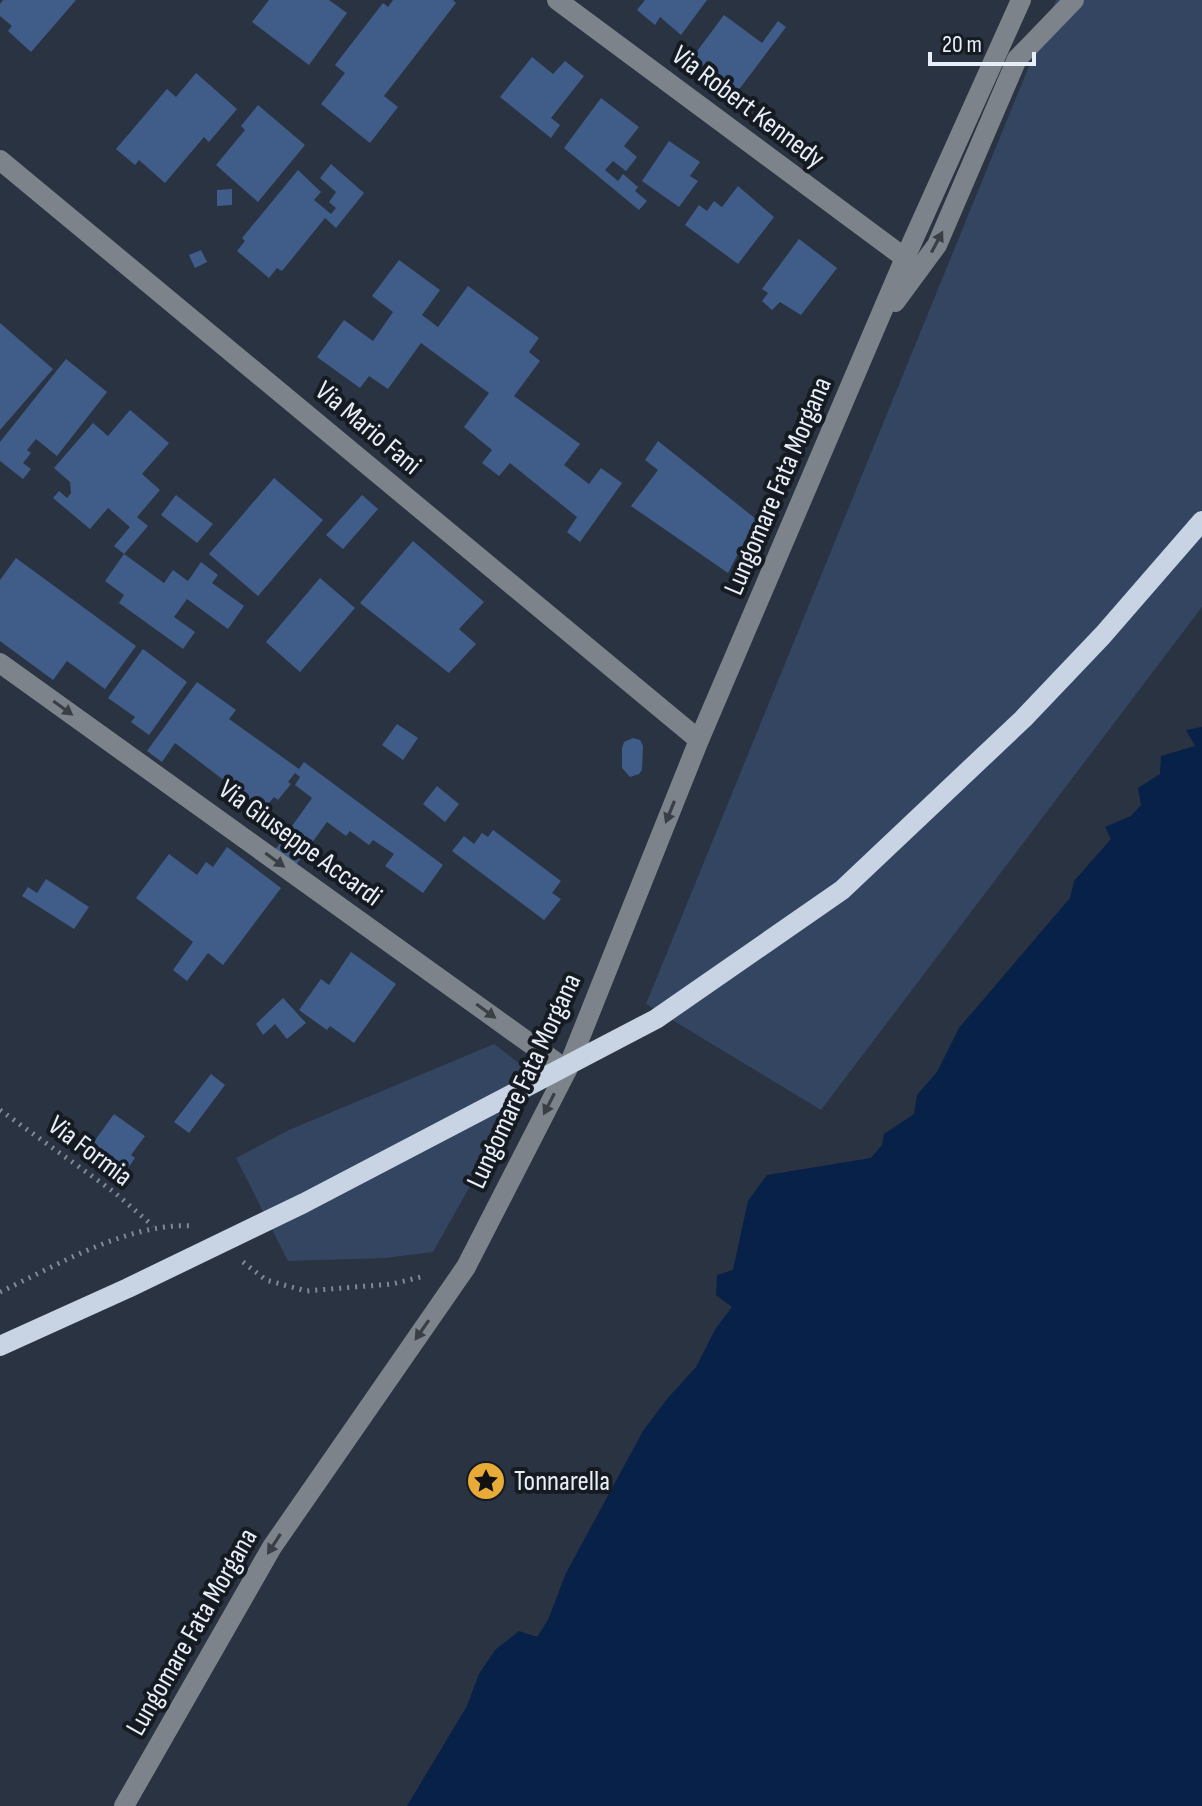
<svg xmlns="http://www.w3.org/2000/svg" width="1202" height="1806" font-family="'Sofia Sans Condensed',sans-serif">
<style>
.green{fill:#334561}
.water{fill:#072148}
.building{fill:#405d89}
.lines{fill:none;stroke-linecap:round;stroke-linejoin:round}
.path{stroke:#808994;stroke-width:5;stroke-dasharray:2 6;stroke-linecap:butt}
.minor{stroke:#7d838a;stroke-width:20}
.major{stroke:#c8d3e3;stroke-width:20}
.oneway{fill:#3a3f46}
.labels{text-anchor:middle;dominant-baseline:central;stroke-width:8;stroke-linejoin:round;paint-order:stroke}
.street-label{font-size:28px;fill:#e8eff8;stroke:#161a21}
.poi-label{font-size:28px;fill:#e8eff8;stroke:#161a21;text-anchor:start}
</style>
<rect width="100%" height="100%" fill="#293341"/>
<g class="green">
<path d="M 1056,0 L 1202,0 L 1202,607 L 821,1110 L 646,1004 Z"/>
<path d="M 494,1044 L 533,1074 L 433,1252 L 385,1258 L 288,1261 L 236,1158 L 289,1130 Z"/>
</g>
<path class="water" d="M 1202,727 L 1202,1806 L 407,1806 L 467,1706 L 479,1674 L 495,1650 L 519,1631 L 537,1637 L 548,1620 L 566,1573 L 643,1431 L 667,1399 L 696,1367 L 716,1328 L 732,1307 L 716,1295 L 717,1275 L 733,1270 L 748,1201 L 767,1175 L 871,1158 L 882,1145 L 884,1134 L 914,1114 L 917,1095 L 937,1072 L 959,1028 L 1070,898 L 1074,881 L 1111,839 L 1105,827 L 1131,816 L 1141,805 L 1138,788 L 1160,774 L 1161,756 L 1195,746 L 1186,730 Z"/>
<g class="building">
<path d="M 3,0 L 76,0 L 31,52 L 8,31 L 12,26 L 0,16 L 0,4 Z"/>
<path d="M 269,0 L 329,0 L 347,13 L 309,65 L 252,22 Z"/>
<path d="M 393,0 L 453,0 L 456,3 L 384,96 L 398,107 L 370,143 L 321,104 L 345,73 L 335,65 L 383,3 L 388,7 Z"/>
<path d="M 645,0 L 707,0 L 681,35 L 660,17 L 655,25 L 637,10 Z"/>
<path d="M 724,15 L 762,43 L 778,21 L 786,27 L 738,91 L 712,72 L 709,77 L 689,62 Z"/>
<path d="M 532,57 L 553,74 L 565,61 L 584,76 L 551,118 L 560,125 L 551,138 L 500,97 Z"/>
<path d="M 196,73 L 237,109 L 209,142 L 204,137 L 165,183 L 139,160 L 135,165 L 116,149 L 167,89 L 176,97 Z"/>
<path d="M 601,98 L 639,127 L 624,146 L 637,157 L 626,171 L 613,161 L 605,170 L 618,181 L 623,174 L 638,187 L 635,191 L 647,201 L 639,210 L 564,148 Z"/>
<path d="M 258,105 L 305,145 L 258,202 L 216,165 L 245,130 L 241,126 Z"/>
<path d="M 669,141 L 700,162 L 690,176 L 698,181 L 679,207 L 642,181 Z"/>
<path d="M 331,164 L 364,193 L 336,228 L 325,218 L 282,271 L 277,268 L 269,278 L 237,251 L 245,241 L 242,238 L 298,170 L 321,192 L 314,200 L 331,214 L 336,208 L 329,202 L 336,192 L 320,178 Z"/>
<path d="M 738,186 L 774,217 L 738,264 L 685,225 L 699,205 L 707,211 L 714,201 L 722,207 Z"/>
<path d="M 232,189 L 232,205 L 217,206 L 217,190 Z"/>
<path d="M 799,239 L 837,268 L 801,315 L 780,302 L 772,310 L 762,301 L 768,293 L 762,289 Z"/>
<path d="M 201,250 L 207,262 L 195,268 L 189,255 Z"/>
<path d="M 399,260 L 440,290 L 422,315 L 438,327 L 468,286 L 539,338 L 529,352 L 540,361 L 514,396 L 580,444 L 564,465 L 589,484 L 601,468 L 622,483 L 580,542 L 567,532 L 577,517 L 510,463 L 499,476 L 482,463 L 492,450 L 464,427 L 489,393 L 421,343 L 388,389 L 369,376 L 360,388 L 317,357 L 344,320 L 373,341 L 393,312 L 372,296 Z"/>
<path d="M 0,323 L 53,369 L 0,430 Z"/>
<path d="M 66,359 L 107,392 L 57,456 L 36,439 L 27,450 L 31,453 L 23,463 L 31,469 L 23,479 L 0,461 L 0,442 Z"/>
<path d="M 130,410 L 169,443 L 142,474 L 160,490 L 137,517 L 148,526 L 124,554 L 114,546 L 130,527 L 108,508 L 90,529 L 53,498 L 59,491 L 67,498 L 71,493 L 70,482 L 54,468 L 93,423 L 108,436 Z"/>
<path d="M 658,441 L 756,519 L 728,573 L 631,506 L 658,470 L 645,460 Z"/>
<path d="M 274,478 L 323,520 L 258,596 L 209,554 Z"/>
<path d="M 176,495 L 213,524 L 197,543 L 161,515 Z"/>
<path d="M 362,495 L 378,509 L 343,549 L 326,535 Z"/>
<path d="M 413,541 L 484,602 L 459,629 L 476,644 L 449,673 L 360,603 Z"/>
<path d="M 124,554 L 164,583 L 173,570 L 188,581 L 201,562 L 218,575 L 212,583 L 244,606 L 228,629 L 187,599 L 174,617 L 195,632 L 183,649 L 119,603 L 124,595 L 105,581 Z"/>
<path d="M 16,558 L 136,646 L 105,689 L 67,661 L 53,680 L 0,641 L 0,580 Z"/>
<path d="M 320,578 L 355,608 L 300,672 L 266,642 Z"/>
<path d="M 143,649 L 187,682 L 149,735 L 131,722 L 135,717 L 108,698 Z"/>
<path d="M 197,682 L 236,710 L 229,719 L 299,769 L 304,762 L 443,865 L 423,893 L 385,866 L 394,854 L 373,840 L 369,845 L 350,831 L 346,836 L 327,822 L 296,865 L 275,850 L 312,798 L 295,785 L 300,777 L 295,773 L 288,782 L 291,784 L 278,800 L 274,797 L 263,810 L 175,743 L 162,762 L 147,751 Z"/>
<path d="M 397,724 L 418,738 L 403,760 L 382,745 Z"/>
<path d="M 633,738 L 640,740 L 643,746 L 642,770 L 639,774 L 630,777 L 622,768 L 622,748 L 624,742 Z"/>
<path d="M 437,786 L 459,804 L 445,822 L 423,804 Z"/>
<path d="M 493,830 L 561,881 L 552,893 L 561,899 L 544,920 L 452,851 L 464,836 L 474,844 L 482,833 L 488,837 Z"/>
<path d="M 227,847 L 281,888 L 223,965 L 208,953 L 187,981 L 173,970 L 193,942 L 136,898 L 169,854 L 197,875 L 206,862 L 213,867 Z"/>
<path d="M 46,879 L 89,907 L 74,929 L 22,896 L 28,887 L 37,893 Z"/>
<path d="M 351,952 L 396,984 L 354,1043 L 330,1026 L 327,1030 L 299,1010 L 321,979 L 329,985 Z"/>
<path d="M 283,998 L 306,1023 L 287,1039 L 275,1024 L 263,1035 L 256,1024 Z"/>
<path d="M 211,1074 L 225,1085 L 189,1133 L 174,1122 Z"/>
<path d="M 114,1114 L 145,1136 L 131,1155 L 135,1158 L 123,1175 L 88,1150 Z"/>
</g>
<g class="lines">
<g class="path">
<path d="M 0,1110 L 114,1192 L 153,1226"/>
<path d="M 243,1262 L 266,1280 L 306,1291 L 392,1284 L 425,1276"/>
<path d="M 0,1292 C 58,1265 129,1222 193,1226"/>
</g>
<g class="minor">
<path d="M 557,0 L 905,258"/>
<path d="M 0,160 L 699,740"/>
<path d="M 895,302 L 937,245 L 1017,59 L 1074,0"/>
<path d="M 0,663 L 567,1070"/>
<path d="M 124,1806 L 272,1547 L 466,1267 L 567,1070 L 699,740 L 905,258 L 1021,0"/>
</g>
<path class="major" d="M 0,1346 L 128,1288 L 304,1203 L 656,1019 L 842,890 L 1023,719 L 1103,635 L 1202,521"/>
</g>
<defs><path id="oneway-solid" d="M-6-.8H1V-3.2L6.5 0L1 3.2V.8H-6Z" transform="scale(2)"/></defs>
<g class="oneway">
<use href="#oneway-solid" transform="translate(937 242) rotate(-62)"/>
<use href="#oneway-solid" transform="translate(63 708) rotate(36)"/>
<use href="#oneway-solid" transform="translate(670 812) rotate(112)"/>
<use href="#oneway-solid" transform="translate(275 860) rotate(36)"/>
<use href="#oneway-solid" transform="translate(486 1011) rotate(36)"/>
<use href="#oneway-solid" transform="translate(549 1104) rotate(117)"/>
<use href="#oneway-solid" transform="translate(422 1330) rotate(125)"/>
<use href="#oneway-solid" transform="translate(274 1544) rotate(123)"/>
</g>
<defs>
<g id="sight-disc" transform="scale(2)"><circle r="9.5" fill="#e9ab38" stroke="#161a21"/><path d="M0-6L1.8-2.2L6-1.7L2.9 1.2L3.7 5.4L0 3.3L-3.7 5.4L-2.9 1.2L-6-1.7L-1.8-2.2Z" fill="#111"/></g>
</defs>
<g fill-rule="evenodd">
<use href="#sight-disc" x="486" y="1481"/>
</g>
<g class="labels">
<g class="street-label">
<text transform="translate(748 107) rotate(37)">Via Robert Kennedy</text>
<text transform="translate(368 428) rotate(40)">Via Mario Fani</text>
<text transform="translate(778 486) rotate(-67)">Lungomare Fata Morgana</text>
<text transform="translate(300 843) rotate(36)">Via Giuseppe Accardi</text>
<text transform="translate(524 1081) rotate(-65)">Lungomare Fata Morgana</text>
<text transform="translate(90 1151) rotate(37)">Via Formia</text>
<text transform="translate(192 1632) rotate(-60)">Lungomare Fata Morgana</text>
</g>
<g class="poi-label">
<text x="514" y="1481">Tonnarella</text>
</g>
</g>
<path d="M930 52v12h104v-12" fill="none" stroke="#e8eff8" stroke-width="4"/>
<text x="942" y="52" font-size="24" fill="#e8eff8" stroke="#161a21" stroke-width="6" paint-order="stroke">20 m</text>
</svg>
